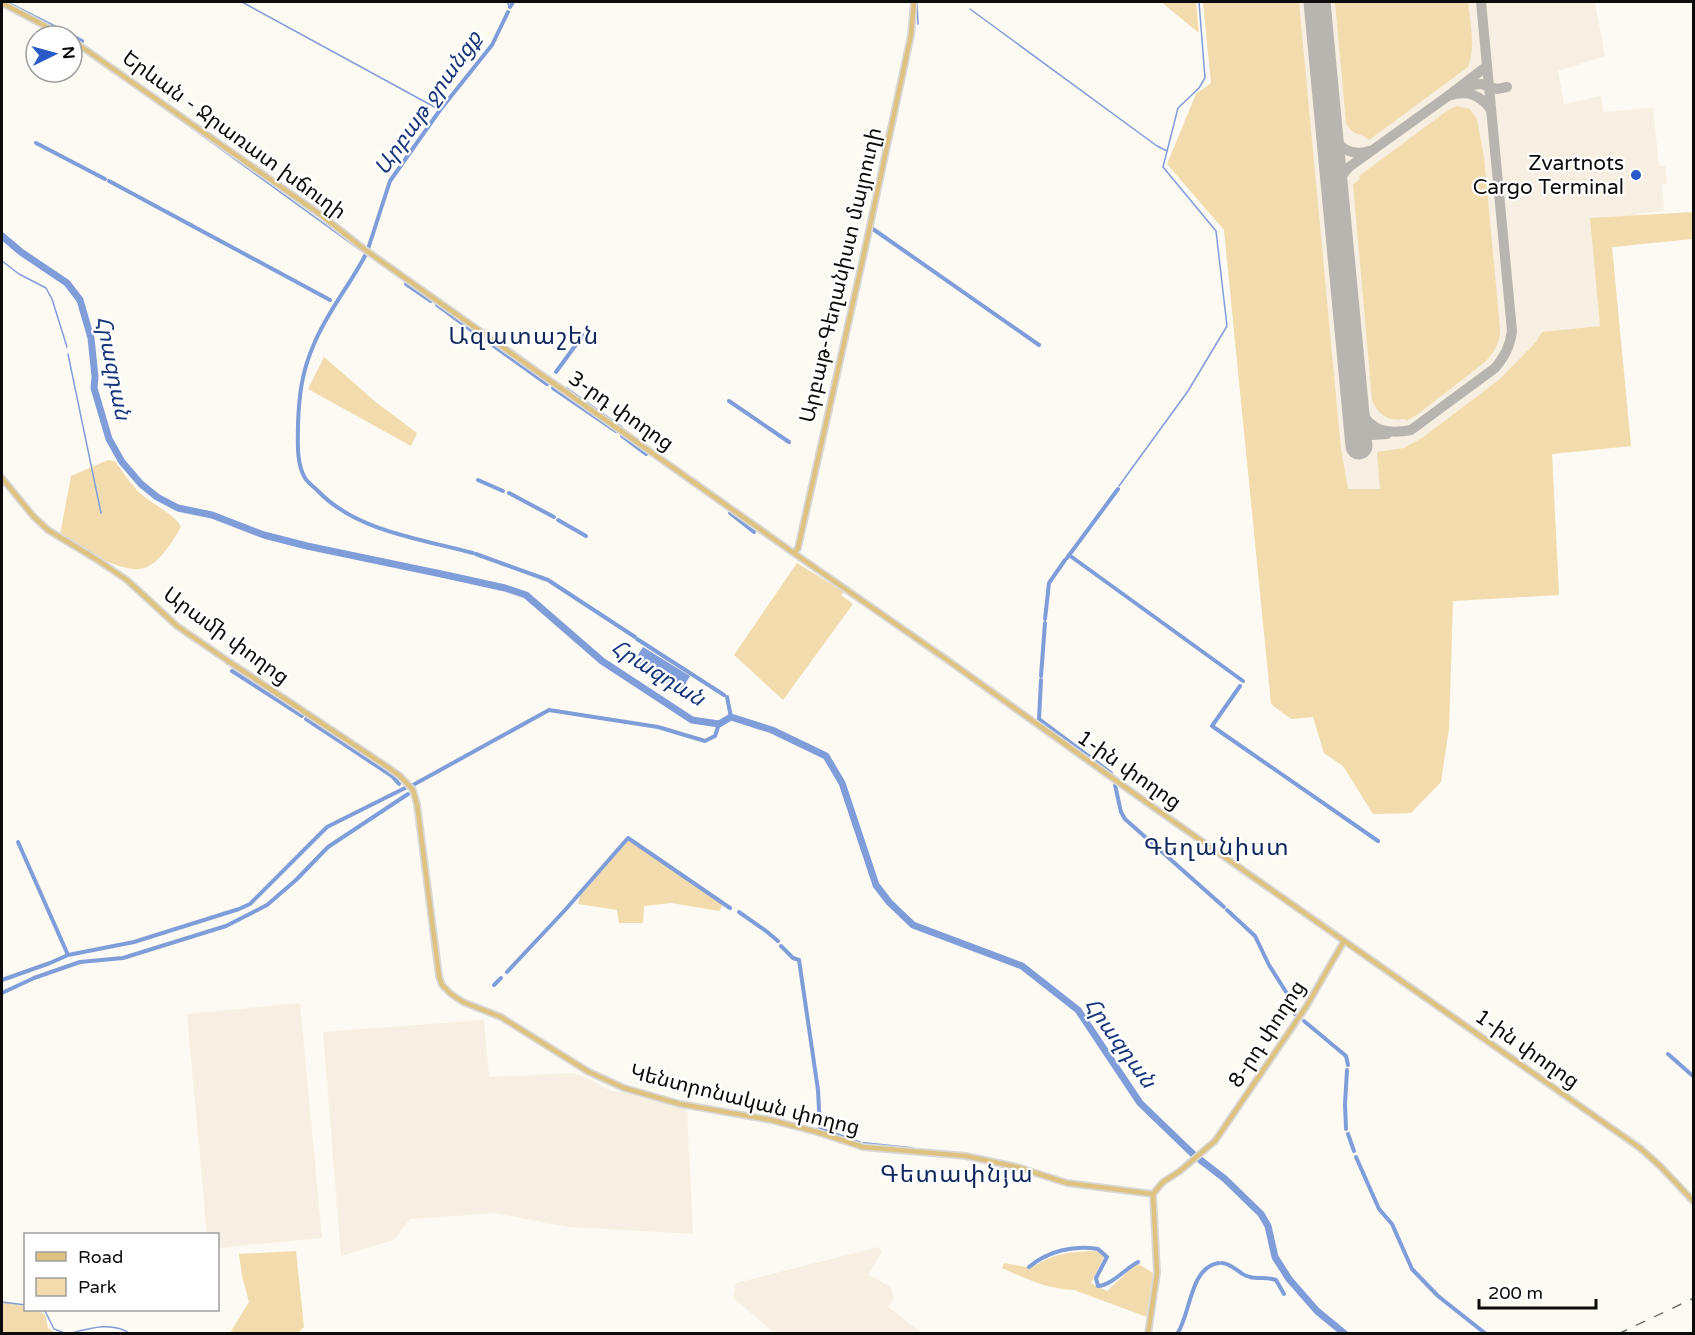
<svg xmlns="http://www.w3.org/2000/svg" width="1695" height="1335" font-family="'Varela Round','Noto Sans Armenian',sans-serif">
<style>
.built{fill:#f7f0e2}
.green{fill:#f2dcae}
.water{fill:#7f9dd9}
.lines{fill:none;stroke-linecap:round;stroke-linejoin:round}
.stream{stroke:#7f9dd9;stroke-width:1.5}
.canal{stroke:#7f9dd9;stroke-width:4}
.river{stroke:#7f9dd9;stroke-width:7}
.taxiway{stroke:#b8b5b0;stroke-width:10}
.runway{stroke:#b8b5b0;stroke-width:27}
.major-casing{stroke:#d8d8d8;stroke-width:8}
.major{stroke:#ddc280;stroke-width:4.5}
.rail{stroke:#72706c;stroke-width:1.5;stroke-dasharray:10 10;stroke-linecap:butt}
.poi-dot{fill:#295ac8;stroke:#fff;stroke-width:2}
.labels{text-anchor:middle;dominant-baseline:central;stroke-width:4.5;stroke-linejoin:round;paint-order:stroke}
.street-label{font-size:21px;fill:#0d0c0a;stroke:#fff}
.poi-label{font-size:21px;fill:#0d0c0a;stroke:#fff;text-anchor:end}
.water-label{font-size:22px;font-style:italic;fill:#16367b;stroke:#fff}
.quarter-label{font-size:24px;letter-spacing:1.5px;fill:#10285d;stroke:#fff}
</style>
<rect width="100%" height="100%" fill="#fdfaf3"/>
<g class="built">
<path d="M 1203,2 L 1595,2 L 1605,56 L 1558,71 L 1564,104 L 1601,96 L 1603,112 L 1653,108 L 1659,166 L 1665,166 L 1667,184 L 1662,185 L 1664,211 L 1636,214 L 1637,244 L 1612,248 L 1631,446 L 1552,454 L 1559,595 L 1453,601 L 1449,728 L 1441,782 L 1411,813 L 1373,814 L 1343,766 L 1324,753 L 1313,717 L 1291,719 L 1246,450 L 1224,230 L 1167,164 L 1196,94 L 1211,83 Z"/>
<path d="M 300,1003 L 322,1238 L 218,1248 L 218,1234 L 207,1234 L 187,1014 Z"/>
<path d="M 484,1020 L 489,1077 L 573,1073 L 591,1080 L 611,1091 L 627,1093 L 687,1109 L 693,1234 L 569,1227 L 494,1213 L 410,1219 L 394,1240 L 341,1256 L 323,1032 Z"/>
<path d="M 879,1247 L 882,1252 L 868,1274 L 890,1287 L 894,1298 L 888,1307 L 922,1333 L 775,1333 L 733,1298 L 736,1283 Z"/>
</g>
<g class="green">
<path d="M 1161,2 L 1196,2 L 1199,33 Z"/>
<path d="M 1203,2 L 1299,2 L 1341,449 L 1348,489 L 1380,489 L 1377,452 L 1404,448 L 1422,438 L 1500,379 L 1536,342 L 1542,332 L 1600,326 L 1590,218 L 1693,212 L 1693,239 L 1612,247 L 1631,446 L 1552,454 L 1559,595 L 1453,601 L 1449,728 L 1441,782 L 1411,813 L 1373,814 L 1343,766 L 1324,753 L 1313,717 L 1291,719 L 1271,704 L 1224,230 L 1167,164 L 1196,94 L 1211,83 Z"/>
<path d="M 1335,2 L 1468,2 C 1470,19 1476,50 1468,67 L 1369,140 C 1361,132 1353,137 1346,123 Z"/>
<path d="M 1457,106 L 1470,109 L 1477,119 L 1484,157 L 1500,328 C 1501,342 1494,352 1485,362 L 1418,414 L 1406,421 L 1405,419 C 1388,422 1378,415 1372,400 L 1353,184 L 1360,179 L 1359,176 L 1448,110 Z"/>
<path d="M 324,357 L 377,403 L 417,433 L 411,446 L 308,389 Z"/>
<path d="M 108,460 L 115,461 C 123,472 131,485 141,494 C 153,505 175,514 181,527 C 174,539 160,562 147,567 C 123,577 82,547 60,535 L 71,476 Z"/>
<path d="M 797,563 L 844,592 L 841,595 L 853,604 L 783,700 L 734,655 Z"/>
<path d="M 629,839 L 723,905 L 719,911 L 671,903 L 644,906 L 643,923 L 619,923 L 617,910 L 578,904 L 580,896 Z"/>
<path d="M 296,1251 L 304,1327 L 298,1333 L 230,1333 L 249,1302 L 242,1276 L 239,1254 Z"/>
<path d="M 1099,1251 L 1104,1257 L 1091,1283 L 1107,1291 L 1137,1263 L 1153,1273 L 1147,1317 L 1074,1290 C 1049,1290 1024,1278 1002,1268 L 1004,1263 L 1031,1268 C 1056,1252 1070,1252 1099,1251 Z"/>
<path d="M 2,1302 L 14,1303 L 25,1307 L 26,1310 L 34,1310 L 45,1314 L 48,1328 L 56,1333 L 2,1333 Z"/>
</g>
<path class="water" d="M 643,647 L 690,676 L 681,691 L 633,663 Z"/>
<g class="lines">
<g class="stream">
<path d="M 242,2 L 440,110"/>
<path d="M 507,2 L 510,7"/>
<path d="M 917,2 L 918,24"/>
<path d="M 970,9 L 1157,146 L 1167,151"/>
<path d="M 130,83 L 360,250"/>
<path d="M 2,261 L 19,274 L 46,288 L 52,299 L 67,347"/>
<path d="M 68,354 L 101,513"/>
<path d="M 1119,486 L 1188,391 L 1227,326 L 1216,231 L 1163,167 L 1178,108 L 1199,88 L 1205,78 L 1199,2"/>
<path d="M 2,1302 L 26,1305"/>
<path d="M 42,1310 L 45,1311 L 54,1329 L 67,1334"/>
<path d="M 68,1334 C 90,1328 112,1321 131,1334"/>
</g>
<g class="canal">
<path d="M 5,2 L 82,41"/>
<path d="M 510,7 L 513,2"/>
<path d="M 36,143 L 105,179"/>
<path d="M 109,181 L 330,300"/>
<path d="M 873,229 L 1039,345"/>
<path d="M 368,249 L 390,181 L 440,110 L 492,45 L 508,12"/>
<path d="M 366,254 C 350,285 327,312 314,344 C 302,371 299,395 298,424 C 298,441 296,463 305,478 C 308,483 314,487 318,491 C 356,531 421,539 473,553"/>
<path d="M 406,284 L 431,301"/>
<path d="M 437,305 L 475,333"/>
<path d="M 487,341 L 547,384"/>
<path d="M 556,372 L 583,335"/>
<path d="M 553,388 L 616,431"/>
<path d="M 566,389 L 621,428"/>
<path d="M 729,401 L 789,442"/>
<path d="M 622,436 L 646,454"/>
<path d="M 478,480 L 503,491"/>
<path d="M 509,493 L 554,517"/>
<path d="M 730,513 L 754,532"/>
<path d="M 558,520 L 586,536"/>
<path d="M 476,554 L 548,580 L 635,637"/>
<path d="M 1069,555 L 1243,681"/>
<path d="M 1067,558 L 1118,489"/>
<path d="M 1045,619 L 1049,583 L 1065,560"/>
<path d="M 637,639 L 724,695"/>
<path d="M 232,671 L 302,716"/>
<path d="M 1041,676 L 1045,623"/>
<path d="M 1041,680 L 1039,719 L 1111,773"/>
<path d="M 1240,686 L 1212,726 L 1378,841"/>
<path d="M 727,697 L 731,717"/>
<path d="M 306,719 L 392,776 L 399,784"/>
<path d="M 413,785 L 549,710 L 658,727 L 705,741 L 715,736 L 719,724"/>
<path d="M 1115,785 L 1121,812 L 1125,819 L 1224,907"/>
<path d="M 18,842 L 68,955"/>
<path d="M 1227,910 L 1255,936 L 1269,965 L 1288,995 L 1295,1014"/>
<path d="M 739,912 L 766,931 L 778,941"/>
<path d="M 781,946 L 793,958 L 799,960 L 818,1090 L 820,1129 L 859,1143"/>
<path d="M 507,972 L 566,909 L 628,838 L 730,908"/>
<path d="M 2,980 L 50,963 L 68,955 L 134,942 L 239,909 L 250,904 L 327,827 L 405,788"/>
<path d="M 494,985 L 501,978"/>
<path d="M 2,993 L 34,978 L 80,962 L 123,958 L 226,926 L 267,905 L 296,880 L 328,847 L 408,794"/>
<path d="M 1304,1021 L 1346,1056 L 1348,1065"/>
<path d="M 1668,1054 L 1694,1077"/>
<path d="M 1346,1129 L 1345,1104 L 1347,1070"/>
<path d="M 1348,1134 L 1354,1151"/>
<path d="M 864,1144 L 912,1149"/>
<path d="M 1356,1157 L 1379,1209 L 1392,1224 L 1412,1269 L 1438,1296 L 1486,1334"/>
<path d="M 1222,1263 C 1234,1264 1239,1275 1250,1277 C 1258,1279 1267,1277 1276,1280 L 1284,1294"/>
<path d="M 1029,1267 C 1048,1251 1073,1245 1098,1249 L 1107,1257 L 1096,1278 L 1098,1286 C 1111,1286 1126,1268 1138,1262"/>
<path d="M 1177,1334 C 1191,1315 1189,1267 1219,1263"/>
</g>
<path class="river" d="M 2,236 L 21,252 L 67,283 L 80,300 L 91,338 L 95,377 L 94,388 L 109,439 L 122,462 L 141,484 L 157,497 L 178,508 L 212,515 L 264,535 L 307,546 L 446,575 L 505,588 L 526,595 L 602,661 L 692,720 L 719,724 L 731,717 L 772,730 L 826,756 L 842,783 L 876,885 L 889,902 L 913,925 L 1022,966 L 1078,1010 L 1140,1103 L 1194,1155 L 1225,1179 L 1261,1214 L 1268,1226 L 1275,1257 L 1289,1279 L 1317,1311 L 1345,1334"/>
<g class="taxiway">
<path d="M 1487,66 L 1448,96 C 1467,90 1480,94 1491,110"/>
<path d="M 1465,86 L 1481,84 L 1497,89 L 1507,87"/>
<path d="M 1329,131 C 1338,147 1350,157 1369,151"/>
<path d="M 1335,194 L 1341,177 L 1349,167 L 1448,96"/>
<path d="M 1354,399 C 1366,427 1381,436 1411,430 L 1495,368 C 1505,356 1510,346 1512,331 L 1481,2"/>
<path d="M 1358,436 L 1387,434"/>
</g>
<path class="runway" d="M 1317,2 L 1359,446"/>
<g class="major-casing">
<g id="major">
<path d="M 2,3 L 64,36"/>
<path d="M 72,40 L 321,215 L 364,249 L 788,549 L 946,659 L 1153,807 L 1640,1148 L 1660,1166 L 1694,1202"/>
<path d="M 2,478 L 34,517 L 48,530 L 96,559 L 127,580 L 177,626 L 234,665 L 386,766 L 400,776 L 413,790 L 417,804 L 439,976 L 442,985 L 451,994 L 463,1002 L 501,1017 L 589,1072 L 624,1088 L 680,1104 L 771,1120 L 817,1132 L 863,1147 L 966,1156 L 1017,1167 L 1067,1183 L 1153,1194"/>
<path d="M 794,553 L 798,548 L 863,258 L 911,35 L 914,2"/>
<path d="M 1148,1334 L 1157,1273 L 1153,1194 L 1163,1182 L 1180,1171 L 1215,1141 L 1306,1007 L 1344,941"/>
</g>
</g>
<use href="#major" class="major"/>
<path class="rail" d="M 1618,1334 L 1694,1298"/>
</g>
<circle class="poi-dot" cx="1636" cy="175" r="6"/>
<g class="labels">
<g class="street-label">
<text transform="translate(234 135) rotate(36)">Երևան - Ջրառատ խճուղի</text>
<text transform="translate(841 275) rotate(-77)">Արբաթ-Գեղանիստ մայրուղի</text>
<text transform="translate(621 411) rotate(35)">3-րդ փողոց</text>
<text transform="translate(226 636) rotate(36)">Արամի փողոց</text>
<text transform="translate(1129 770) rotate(35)">1-ին փողոց</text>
<text transform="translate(1267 1034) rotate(-57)">8-րդ փողոց</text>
<text transform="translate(1527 1049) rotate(35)">1-ին փողոց</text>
<text transform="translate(745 1100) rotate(14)">Կենտրոնական փողոց</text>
</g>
<g class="poi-label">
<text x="1624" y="163">Zvartnots<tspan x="1624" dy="24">Cargo Terminal</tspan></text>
</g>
<g class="water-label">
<text transform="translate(428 103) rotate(-55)">Արբաթ ջրանցք</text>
<text transform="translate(113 368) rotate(79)">Հրազդան</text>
<text transform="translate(658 673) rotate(32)">Հրազդան</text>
<text transform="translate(1120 1043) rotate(54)">Հրազդան</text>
</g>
<g class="quarter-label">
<text x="524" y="336">Ազատաշեն</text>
<text x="1217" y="847">Գեղանիստ</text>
<text x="957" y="1174">Գետափնյա</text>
</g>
</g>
<rect width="1695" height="1335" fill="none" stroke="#0d0c0a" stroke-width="6"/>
<rect x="24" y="1233" width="195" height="78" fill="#ffffff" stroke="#9e9e9d" stroke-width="1.5"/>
<rect x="36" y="1252" width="30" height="9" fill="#ddc280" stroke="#9e9e9d" stroke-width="1.5"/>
<text x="78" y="1263" font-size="18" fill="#0d0c0a">Road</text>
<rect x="36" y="1278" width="30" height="18" fill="#f2dcae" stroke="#9e9e9d" stroke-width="1.5"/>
<text x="78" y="1293" font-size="18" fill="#0d0c0a">Park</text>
<g transform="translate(54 54) rotate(85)"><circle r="28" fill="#ffffff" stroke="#9e9e9d" stroke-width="1.5"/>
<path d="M0-4.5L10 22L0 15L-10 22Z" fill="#295ac8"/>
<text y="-9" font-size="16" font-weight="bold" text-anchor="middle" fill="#0d0c0a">N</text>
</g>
<path d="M1479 1299v9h117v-9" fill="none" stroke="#0d0c0a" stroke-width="3"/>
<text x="1488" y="1299" font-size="18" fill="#0d0c0a" stroke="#ffffff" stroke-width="4.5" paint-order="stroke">200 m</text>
</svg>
